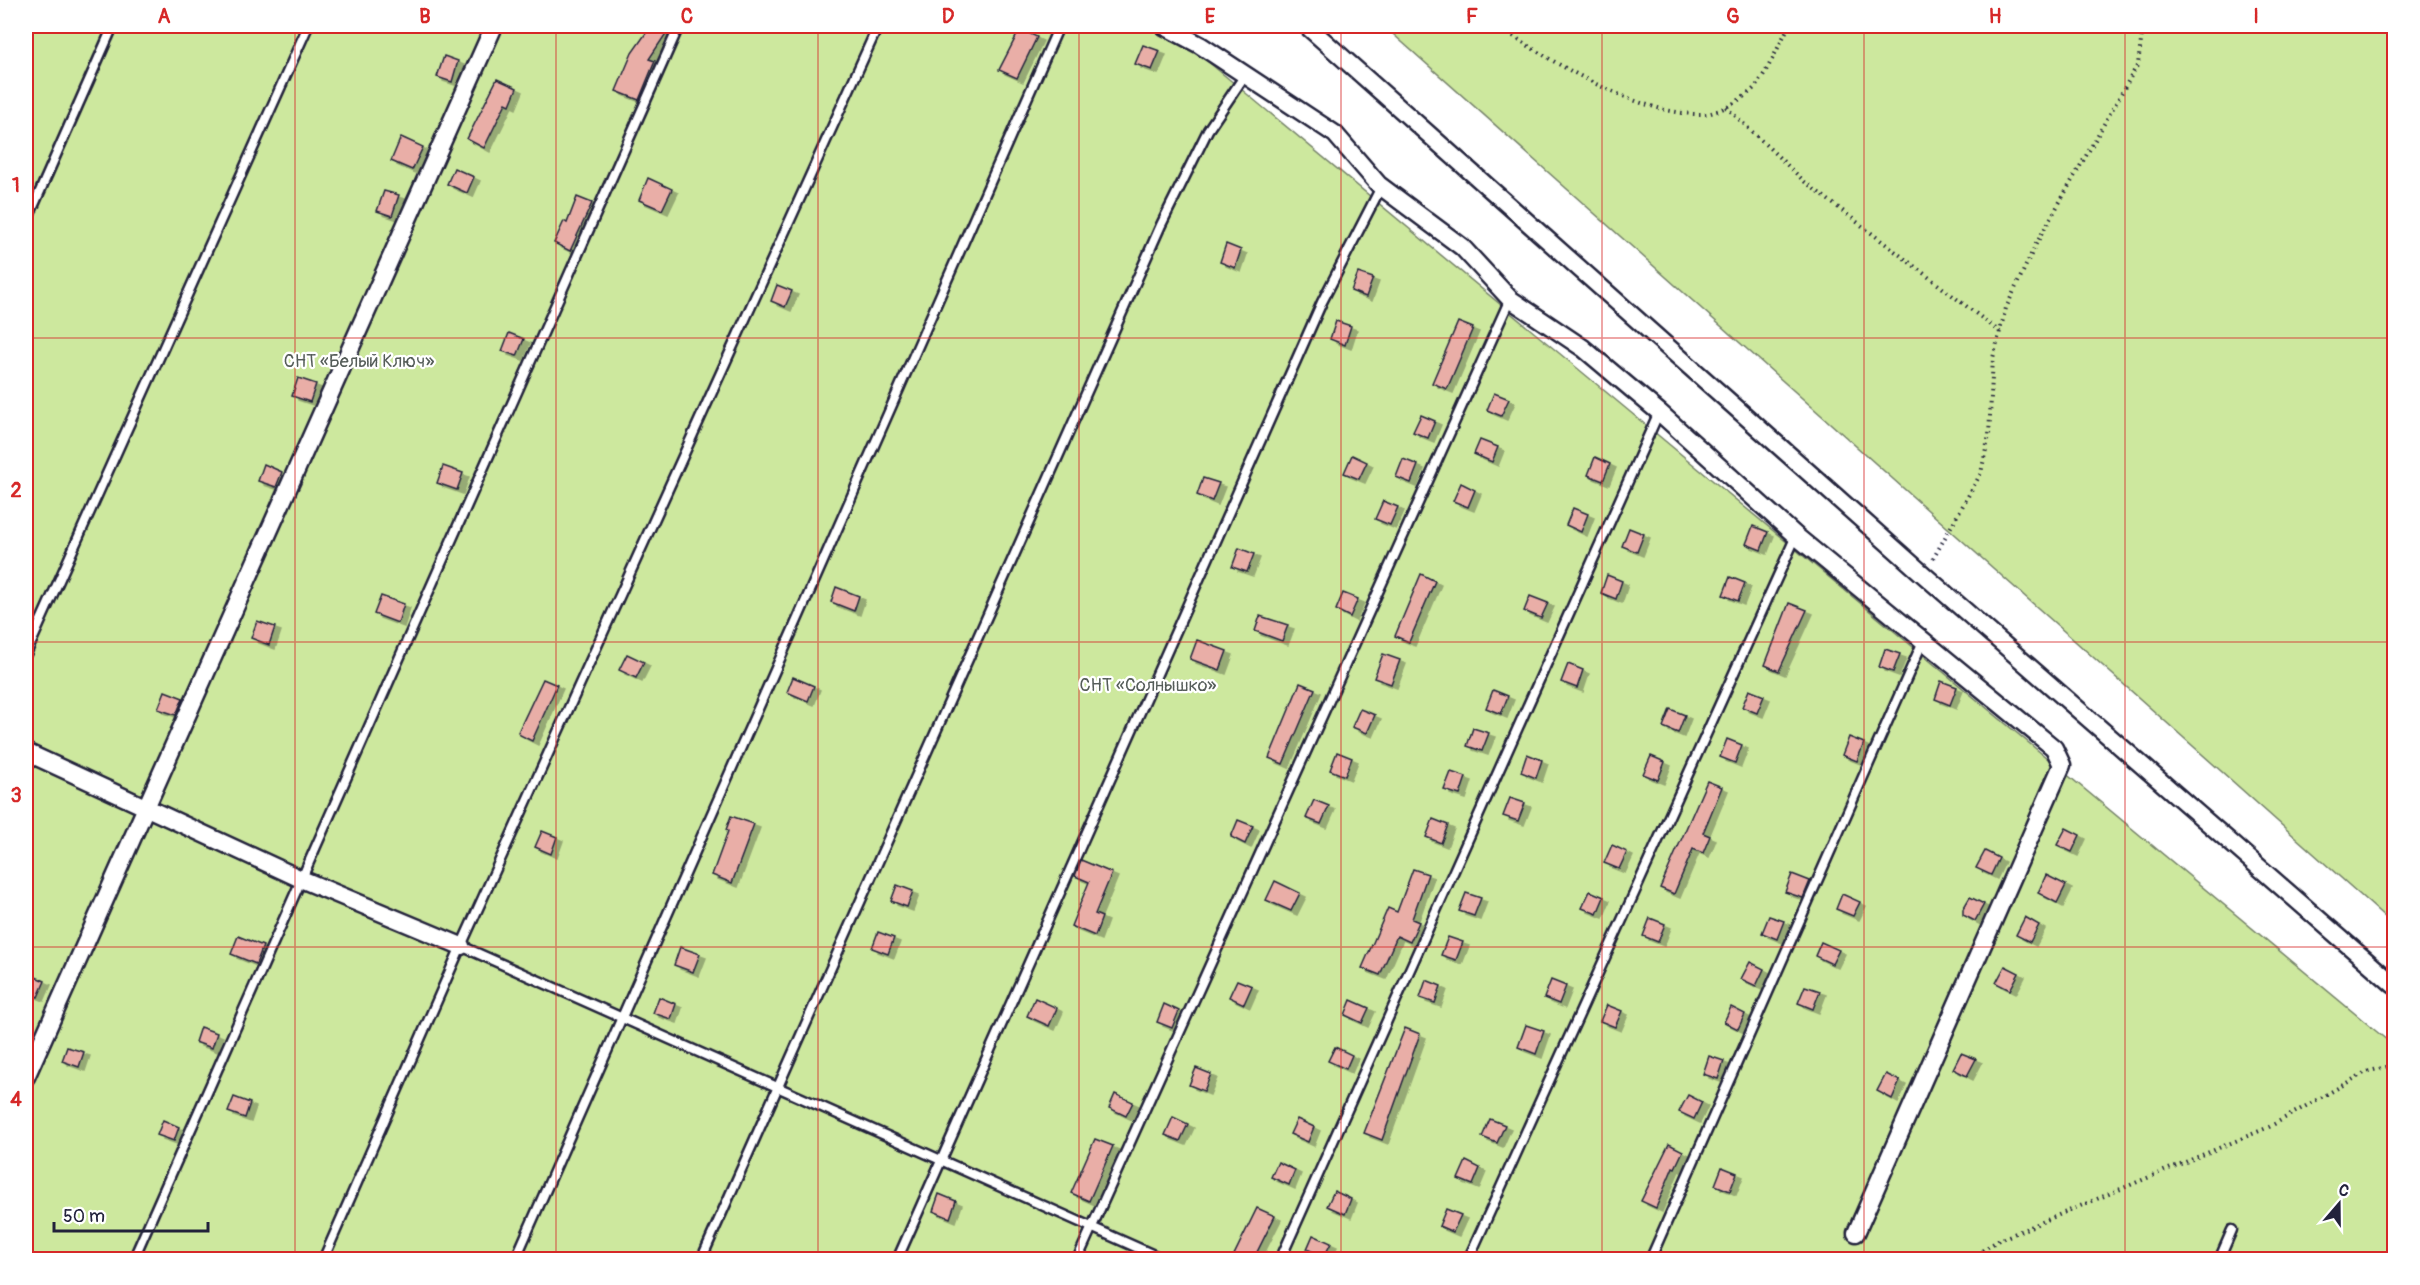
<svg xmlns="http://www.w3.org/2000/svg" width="2420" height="1285" font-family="Pangolin,sans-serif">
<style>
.green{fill:#cde89e;stroke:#78856c;stroke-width:1.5}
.building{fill:#e9aea7;stroke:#22223b;stroke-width:1.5;filter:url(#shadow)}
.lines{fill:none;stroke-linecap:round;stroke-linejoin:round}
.lane-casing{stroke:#22223b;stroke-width:13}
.street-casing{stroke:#22223b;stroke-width:21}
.path{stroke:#22223b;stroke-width:4;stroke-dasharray:1.5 4.5;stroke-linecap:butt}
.lane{stroke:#fff;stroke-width:8}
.street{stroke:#fff;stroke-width:16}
.grid{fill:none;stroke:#d62828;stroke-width:1.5;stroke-opacity:0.55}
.labels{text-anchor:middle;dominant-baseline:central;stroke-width:4.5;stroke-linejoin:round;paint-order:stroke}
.park-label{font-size:18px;fill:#555d59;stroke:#fff}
.neatline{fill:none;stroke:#d62828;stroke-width:2}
.grid-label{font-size:20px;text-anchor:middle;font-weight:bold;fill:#d62828}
</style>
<defs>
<filter id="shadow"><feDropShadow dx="6" dy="4" stdDeviation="0" flood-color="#0004"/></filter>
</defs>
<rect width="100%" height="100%" fill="#fff"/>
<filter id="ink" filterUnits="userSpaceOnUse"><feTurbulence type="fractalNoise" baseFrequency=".0167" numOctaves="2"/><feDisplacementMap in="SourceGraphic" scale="12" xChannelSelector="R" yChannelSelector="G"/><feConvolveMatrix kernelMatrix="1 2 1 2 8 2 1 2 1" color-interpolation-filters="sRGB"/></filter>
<g filter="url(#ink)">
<g class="green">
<path d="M 26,26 L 1165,26 L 2394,1046 L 2394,1259 L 26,1259 Z"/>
<path d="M 1384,26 L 2394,26 L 2394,925 Z"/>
</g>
<g class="building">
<path d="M 651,26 L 658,26 L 667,32 L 649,59 L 655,61 L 639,100 L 616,91 L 632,53 Z"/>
<path d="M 1020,29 L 1037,37 L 1017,78 L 999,70 Z"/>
<path d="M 1143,45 L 1160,51 L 1152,70 L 1135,64 Z"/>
<path d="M 444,56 L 458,61 L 452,82 L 437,77 Z"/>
<path d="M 497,79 L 517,88 L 510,105 L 506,103 L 484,148 L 467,139 Z"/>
<path d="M 401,137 L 423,147 L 412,170 L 391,161 Z"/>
<path d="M 454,168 L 474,177 L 467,193 L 447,184 Z"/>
<path d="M 648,178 L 672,189 L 662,210 L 639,200 Z"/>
<path d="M 384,191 L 399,195 L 392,216 L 377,211 Z"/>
<path d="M 577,197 L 592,203 L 570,251 L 554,243 L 564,221 L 567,223 Z"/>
<path d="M 1226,244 L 1241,250 L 1235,268 L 1220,262 Z"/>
<path d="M 1358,273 L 1373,278 L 1366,297 L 1351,291 Z"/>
<path d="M 777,285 L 792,291 L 785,307 L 771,301 Z"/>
<path d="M 1336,321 L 1351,326 L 1345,345 L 1330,339 Z"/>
<path d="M 1458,322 L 1473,328 L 1447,389 L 1432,383 Z"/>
<path d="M 509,333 L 524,339 L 517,356 L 502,351 Z"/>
<path d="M 298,378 L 316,384 L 310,402 L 292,396 Z"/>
<path d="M 1494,393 L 1509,399 L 1501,416 L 1487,410 Z"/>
<path d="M 1421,415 L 1435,421 L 1428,438 L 1413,432 Z"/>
<path d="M 1480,440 L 1498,447 L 1492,462 L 1474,454 Z"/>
<path d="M 1352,455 L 1367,462 L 1359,479 L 1344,473 Z"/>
<path d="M 1595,457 L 1610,464 L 1603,481 L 1588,475 Z"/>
<path d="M 1403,459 L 1418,465 L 1411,483 L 1396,477 Z"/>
<path d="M 264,464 L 282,472 L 276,487 L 258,481 Z"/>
<path d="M 443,466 L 463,473 L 457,490 L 437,483 Z"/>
<path d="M 1203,478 L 1219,483 L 1212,501 L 1197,495 Z"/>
<path d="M 1461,483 L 1475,490 L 1468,507 L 1453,501 Z"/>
<path d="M 1383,501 L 1398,507 L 1390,525 L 1375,519 Z"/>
<path d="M 1573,508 L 1588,514 L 1581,532 L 1566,525 Z"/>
<path d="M 1753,526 L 1768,532 L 1761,550 L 1746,544 Z"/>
<path d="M 1629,528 L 1644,534 L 1637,552 L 1622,546 Z"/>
<path d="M 1239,548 L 1254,554 L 1247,572 L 1232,567 Z"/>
<path d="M 1421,574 L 1435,581 L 1409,642 L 1395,636 Z"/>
<path d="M 1607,575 L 1622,581 L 1616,599 L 1601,593 Z"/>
<path d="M 1730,577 L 1745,583 L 1738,601 L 1723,595 Z"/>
<path d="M 836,587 L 859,596 L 854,611 L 831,602 Z"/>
<path d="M 1343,593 L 1358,599 L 1350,617 L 1336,610 Z"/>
<path d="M 381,596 L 404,604 L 398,623 L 374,614 Z"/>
<path d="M 1530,596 L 1548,603 L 1541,618 L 1524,611 Z"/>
<path d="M 1789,603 L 1807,610 L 1779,671 L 1765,665 Z"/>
<path d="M 1260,616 L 1288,625 L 1282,641 L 1255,631 Z"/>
<path d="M 257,621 L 275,627 L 269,645 L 251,638 Z"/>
<path d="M 1197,640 L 1227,651 L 1220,670 L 1190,659 Z"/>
<path d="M 1885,649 L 1900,654 L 1893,672 L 1879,667 Z"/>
<path d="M 627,654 L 644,662 L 636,678 L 619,670 Z"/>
<path d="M 1383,654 L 1400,660 L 1391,684 L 1374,678 Z"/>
<path d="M 1568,664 L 1583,670 L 1577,688 L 1561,682 Z"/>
<path d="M 793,677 L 814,686 L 808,701 L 787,692 Z"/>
<path d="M 543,679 L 557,685 L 532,741 L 520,735 L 518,732 Z"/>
<path d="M 1941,681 L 1957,687 L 1950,705 L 1935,699 Z"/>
<path d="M 1300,683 L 1315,689 L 1283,764 L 1269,758 Z"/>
<path d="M 1493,690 L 1508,696 L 1501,714 L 1486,708 Z"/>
<path d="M 1749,690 L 1764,696 L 1757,713 L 1742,707 Z"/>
<path d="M 165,691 L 183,698 L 176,715 L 158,709 Z"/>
<path d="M 1360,709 L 1375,715 L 1367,733 L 1352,727 Z"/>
<path d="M 1670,709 L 1685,715 L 1678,733 L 1663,727 Z"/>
<path d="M 1473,728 L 1489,733 L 1482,751 L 1467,746 Z"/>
<path d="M 1849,737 L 1864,743 L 1857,761 L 1842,755 Z"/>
<path d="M 1727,739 L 1742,745 L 1735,763 L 1720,757 Z"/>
<path d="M 1337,752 L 1352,758 L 1345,776 L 1330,770 Z"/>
<path d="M 1527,754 L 1542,760 L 1536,778 L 1521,772 Z"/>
<path d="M 1651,756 L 1665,762 L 1658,780 L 1643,774 Z"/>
<path d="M 1451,772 L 1466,777 L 1460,795 L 1444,790 Z"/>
<path d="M 1707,781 L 1722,787 L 1703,833 L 1710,836 L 1703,853 L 1693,849 L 1674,894 L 1660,888 Z"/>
<path d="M 1510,798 L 1525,803 L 1518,821 L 1503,816 Z"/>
<path d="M 1314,800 L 1329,806 L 1321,824 L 1306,818 Z"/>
<path d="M 731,816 L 754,824 L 732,883 L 712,875 L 728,831 L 726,830 Z"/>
<path d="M 1433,819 L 1448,825 L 1441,843 L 1426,837 Z"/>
<path d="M 1238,820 L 1253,826 L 1245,844 L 1231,837 Z"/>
<path d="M 2066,828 L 2080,835 L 2072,852 L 2057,845 Z"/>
<path d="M 542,831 L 557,837 L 551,854 L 535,847 Z"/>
<path d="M 1612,845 L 1627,852 L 1619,869 L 1604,863 Z"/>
<path d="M 1985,851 L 1999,858 L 1991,875 L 1976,868 Z"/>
<path d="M 1081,860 L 1112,873 L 1095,914 L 1102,917 L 1095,936 L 1071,926 L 1089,882 L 1075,876 Z"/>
<path d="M 1413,869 L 1428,874 L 1412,919 L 1419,922 L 1410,942 L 1397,936 L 1380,975 L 1362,968 L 1388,908 L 1397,912 Z"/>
<path d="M 1792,874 L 1810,881 L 1803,898 L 1785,892 Z"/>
<path d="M 2046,875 L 2066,885 L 2057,903 L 2038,893 Z"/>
<path d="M 1275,881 L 1300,893 L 1291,911 L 1266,900 Z"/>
<path d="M 897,885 L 913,891 L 907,907 L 891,901 Z"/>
<path d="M 1590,891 L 1604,897 L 1597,914 L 1582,908 Z"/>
<path d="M 1466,893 L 1481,898 L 1474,916 L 1459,911 Z"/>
<path d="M 1842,894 L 1860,902 L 1853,916 L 1836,909 Z"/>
<path d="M 1970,897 L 1984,904 L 1975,921 L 1963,915 L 1963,909 Z"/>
<path d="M 1769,916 L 1784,921 L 1777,939 L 1762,933 Z"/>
<path d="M 2025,917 L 2039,925 L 2030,942 L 2016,935 Z"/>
<path d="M 1650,918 L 1665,924 L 1658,942 L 1643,936 Z"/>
<path d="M 878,932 L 894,938 L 888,954 L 872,948 Z"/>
<path d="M 238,936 L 263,946 L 256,964 L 231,954 Z"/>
<path d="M 1448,937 L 1463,942 L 1456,960 L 1441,955 Z"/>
<path d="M 1821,942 L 1839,950 L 1832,964 L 1815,956 Z"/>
<path d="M 680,947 L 700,954 L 693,972 L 674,965 Z"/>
<path d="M 1750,962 L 1764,969 L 1756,986 L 1741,979 Z"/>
<path d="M 2005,966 L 2019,973 L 2010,990 L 1996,983 Z"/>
<path d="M 31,975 L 45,981 L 38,997 L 26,992 Z"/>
<path d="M 1237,980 L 1252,986 L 1244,1004 L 1229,997 Z"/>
<path d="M 1426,980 L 1441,986 L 1435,1003 L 1420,998 Z"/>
<path d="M 1551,980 L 1566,986 L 1559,1004 L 1544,998 Z"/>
<path d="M 1805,986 L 1820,991 L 1813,1009 L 1798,1003 Z"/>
<path d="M 659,997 L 676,1004 L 671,1019 L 653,1013 Z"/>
<path d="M 1035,998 L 1057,1008 L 1049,1026 L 1027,1016 Z"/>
<path d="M 1351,1000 L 1369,1008 L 1362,1023 L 1345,1015 Z"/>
<path d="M 1164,1004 L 1179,1011 L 1172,1028 L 1157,1022 Z"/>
<path d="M 1607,1005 L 1622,1011 L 1615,1027 L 1600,1021 Z"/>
<path d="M 1731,1007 L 1745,1014 L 1738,1029 L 1724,1022 Z"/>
<path d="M 1526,1025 L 1544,1031 L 1536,1054 L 1518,1047 Z"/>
<path d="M 200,1027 L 217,1033 L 212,1048 L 195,1042 Z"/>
<path d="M 1405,1028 L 1420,1034 L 1382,1140 L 1364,1133 Z"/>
<path d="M 67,1047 L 84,1052 L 79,1067 L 62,1061 Z"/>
<path d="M 1335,1047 L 1352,1055 L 1346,1069 L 1328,1061 Z"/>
<path d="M 1961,1053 L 1976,1059 L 1967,1076 L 1953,1069 Z"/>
<path d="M 1709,1056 L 1724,1061 L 1718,1079 L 1703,1074 Z"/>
<path d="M 1196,1068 L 1211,1074 L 1204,1091 L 1189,1085 Z"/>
<path d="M 1886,1074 L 1900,1081 L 1892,1099 L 1877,1091 Z"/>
<path d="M 1115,1094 L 1133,1102 L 1126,1116 L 1109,1108 Z"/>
<path d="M 1688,1095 L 1702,1102 L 1694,1119 L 1679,1112 Z"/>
<path d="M 234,1097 L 250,1103 L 245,1118 L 228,1112 Z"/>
<path d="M 1173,1117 L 1188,1124 L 1180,1141 L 1165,1135 Z"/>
<path d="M 1297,1119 L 1314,1127 L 1308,1142 L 1290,1134 Z"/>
<path d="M 1490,1119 L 1505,1125 L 1497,1143 L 1482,1137 Z"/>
<path d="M 163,1120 L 179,1127 L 174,1141 L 157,1135 Z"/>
<path d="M 1095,1139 L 1113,1146 L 1089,1201 L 1071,1193 Z"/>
<path d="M 1669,1144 L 1683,1151 L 1675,1168 L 1673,1167 L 1656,1208 L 1641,1201 Z"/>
<path d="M 1466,1161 L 1480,1168 L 1473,1185 L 1458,1179 Z"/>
<path d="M 1278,1162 L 1295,1170 L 1289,1185 L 1271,1177 Z"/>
<path d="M 1722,1167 L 1737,1173 L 1730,1191 L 1715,1185 Z"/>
<path d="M 1334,1191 L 1351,1199 L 1345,1214 L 1327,1206 Z"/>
<path d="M 939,1194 L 956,1201 L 950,1218 L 933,1211 Z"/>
<path d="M 1257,1208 L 1275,1216 L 1253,1260 L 1245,1260 L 1234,1255 Z"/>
<path d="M 1446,1209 L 1461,1215 L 1453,1232 L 1439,1226 Z"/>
<path d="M 1313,1235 L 1331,1243 L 1324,1257 L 1307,1249 Z"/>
</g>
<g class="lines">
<g class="lane-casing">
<g id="lane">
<path d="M 26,223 L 113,26"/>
<path d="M 26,654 L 308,26"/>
<path d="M 461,946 L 1165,1260"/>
<path d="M 133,1260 L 679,26"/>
<path d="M 323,1260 L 461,946 L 878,26"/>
<path d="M 515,1260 L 1059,26"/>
<path d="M 701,1260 L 1161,225 L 1208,130 L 1245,75"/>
<path d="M 897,1260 L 1322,302 L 1381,187"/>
<path d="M 1077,1260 L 1510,299"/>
<path d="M 1280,1260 L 1659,412"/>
<path d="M 1468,1260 L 1796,536"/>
<path d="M 1650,1260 L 1923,641"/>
<path d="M 2219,1260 L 2232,1230"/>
</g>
</g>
<g class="street-casing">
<g id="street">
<path d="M 1164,26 L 1200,45 L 1335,134 L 1379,185 L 1462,247 L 1510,299 L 1583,348 L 1659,412 L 1796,536 L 2054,748 L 2062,765 L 1856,1233"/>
<path d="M 1307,26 L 1924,575 L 2394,985"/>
<path d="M 26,752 L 301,879 L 461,946"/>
<path d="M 26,1077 L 494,26"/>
</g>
</g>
<g class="path">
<path d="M 1498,26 C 1550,61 1640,117 1705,114 C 1719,113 1747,97 1756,86 C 1766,74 1781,41 1789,26"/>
<path d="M 1726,107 L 1805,182 L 2000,332"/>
<path d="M 1933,559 L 1981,473 L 1989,435 L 1993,358 L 2006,308 L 2036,244 L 2138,64 L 2143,26"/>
<path d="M 1967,1260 L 1999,1240 L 2269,1127 L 2366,1072 L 2394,1065"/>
</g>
<use href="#lane" class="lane"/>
<use href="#street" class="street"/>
</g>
</g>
<path class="grid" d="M 295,26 L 295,1260M 556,26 L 556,1260M 818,26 L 818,1260M 1079,26 L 1079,1260M 1341,26 L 1341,1260M 1602,26 L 1602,1260M 1864,26 L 1864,1260M 2125,26 L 2125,1260M 26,338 L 2394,338M 26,642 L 2394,642M 26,947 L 2394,947"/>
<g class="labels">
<g class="park-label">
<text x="359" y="361">СНТ «Белый Ключ»</text>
<text x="1148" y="685">СНТ «Солнышко»</text>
</g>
</g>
<rect width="2420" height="1285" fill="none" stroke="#fff" stroke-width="66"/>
<g transform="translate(2339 1204) rotate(20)" stroke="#ffffff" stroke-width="4.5" paint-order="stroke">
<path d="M0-4.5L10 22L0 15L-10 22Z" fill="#22223b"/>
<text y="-9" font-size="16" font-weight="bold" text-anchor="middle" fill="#22223b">С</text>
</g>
<path d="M54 1222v9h154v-9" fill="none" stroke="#22223b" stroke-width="3"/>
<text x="63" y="1222" font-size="18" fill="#22223b" stroke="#ffffff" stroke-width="4.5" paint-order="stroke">50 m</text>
<rect x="33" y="33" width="2354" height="1219" class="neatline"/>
<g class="grid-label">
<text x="164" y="23">A</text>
<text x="425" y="23">B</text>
<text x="687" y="23">C</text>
<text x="948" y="23">D</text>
<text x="1210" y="23">E</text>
<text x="1472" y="23">F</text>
<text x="1733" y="23">G</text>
<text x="1995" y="23">H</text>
<text x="2256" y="23">I</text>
<text x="16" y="192">1</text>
<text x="16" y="497">2</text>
<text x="16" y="802">3</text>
<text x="16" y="1106">4</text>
</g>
</svg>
